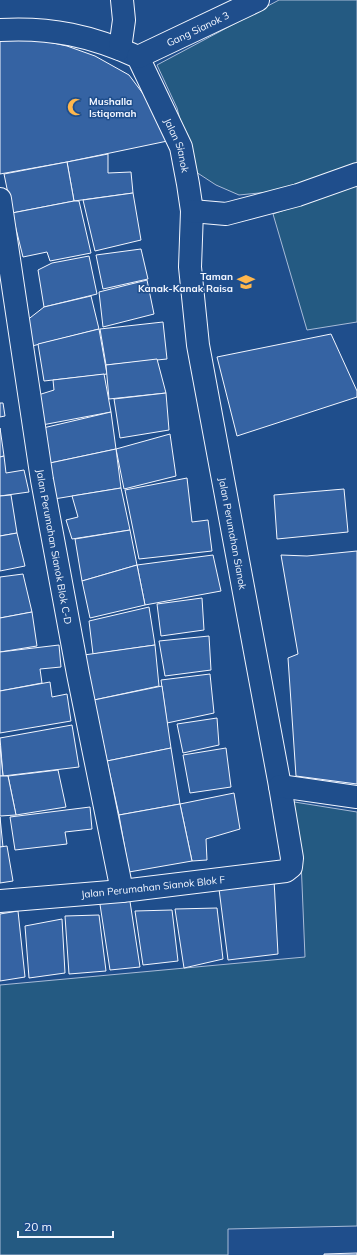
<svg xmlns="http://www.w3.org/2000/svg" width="357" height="1255" font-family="Mulish,sans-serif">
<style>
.green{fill:#245a82;stroke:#a8bbd7}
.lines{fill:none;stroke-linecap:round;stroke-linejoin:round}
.stream{stroke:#3b69a3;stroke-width:10}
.building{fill:#3563a3;stroke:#f2f6ff}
.minor-casing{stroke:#f2f6ff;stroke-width:24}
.minor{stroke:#1f4e8c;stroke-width:22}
.labels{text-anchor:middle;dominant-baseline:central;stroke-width:3;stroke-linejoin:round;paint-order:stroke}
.street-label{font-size:10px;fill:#f2f6ff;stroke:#1f4e8c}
.poi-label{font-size:10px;font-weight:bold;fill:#f2f6ff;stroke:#1f4e8c;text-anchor:start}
</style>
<rect width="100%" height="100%" fill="#1f4e8c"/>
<g class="green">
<path d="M 279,0 L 357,0 L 357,163 L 279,191 L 239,195 L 216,185 L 193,170 L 177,108 L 157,65 Z"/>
<path d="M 357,185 L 357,322 L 307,330 L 273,214 Z"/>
<path d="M 282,800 L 357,812 L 357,1226 L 228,1229 L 228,1255 L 0,1255 L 0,985 L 305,957 L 301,860 Z"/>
</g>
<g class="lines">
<path class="stream" d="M 328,781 L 357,784"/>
</g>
<g class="building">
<path d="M 21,36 L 67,46 L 95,56 L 129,75 L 177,139 L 67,162 L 0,174 L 0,40 Z"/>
<path d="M 108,154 L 108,173 L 131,172 L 133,193 L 74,201 L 67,162 Z"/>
<path d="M 67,162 L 74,201 L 12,213 L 4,174 Z"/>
<path d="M 133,193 L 141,240 L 95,251 L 83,200 Z"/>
<path d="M 74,201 L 79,201 L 91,253 L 50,261 L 47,252 L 23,257 L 12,213 Z"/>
<path d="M 141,249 L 148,279 L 103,289 L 96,255 Z"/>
<path d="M 89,256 L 97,294 L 44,307 L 38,270 L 52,263 Z"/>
<path d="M 147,280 L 154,314 L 103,327 L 99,292 Z"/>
<path d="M 91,296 L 99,329 L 32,346 L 26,321 L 44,307 Z"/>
<path d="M 163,322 L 167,359 L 106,365 L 100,329 Z"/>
<path d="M 99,329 L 107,374 L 44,381 L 38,344 Z"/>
<path d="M 331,334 L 357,391 L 357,397 L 237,436 L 217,357 Z"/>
<path d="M 157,359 L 166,393 L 109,399 L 106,365 Z"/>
<path d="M 104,374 L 111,412 L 42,425 L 35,396 L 54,390 L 53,380 Z"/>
<path d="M 166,393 L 169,430 L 120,438 L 114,399 Z"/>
<path d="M 0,403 L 3,403 L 5,416 L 0,417 Z"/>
<path d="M 111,412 L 116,449 L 50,463 L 43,428 Z"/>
<path d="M 0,428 L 4,456 L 0,457 Z"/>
<path d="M 170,434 L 176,476 L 124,489 L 116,449 Z"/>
<path d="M 116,449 L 121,488 L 54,499 L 50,463 Z"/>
<path d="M 4,456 L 6,473 L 24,470 L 29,492 L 0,496 L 0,457 Z"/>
<path d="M 187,478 L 192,522 L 208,520 L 212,551 L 139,559 L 125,490 Z"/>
<path d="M 121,488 L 130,530 L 72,539 L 66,520 L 78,517 L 72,496 Z"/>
<path d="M 344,489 L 348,532 L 277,539 L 274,495 Z"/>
<path d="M 11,495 L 17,533 L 0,536 L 0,496 Z"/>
<path d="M 130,530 L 137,565 L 82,581 L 75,539 Z"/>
<path d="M 17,533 L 25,566 L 0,571 L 0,536 Z"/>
<path d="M 357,551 L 357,784 L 296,776 L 288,658 L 298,654 L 281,555 L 307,556 Z"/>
<path d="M 213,555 L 221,591 L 145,605 L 137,565 Z"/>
<path d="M 137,565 L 145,605 L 90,618 L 82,581 Z"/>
<path d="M 23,574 L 32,612 L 0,618 L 0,577 Z"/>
<path d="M 202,598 L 204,630 L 161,636 L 157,604 Z"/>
<path d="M 149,607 L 155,645 L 93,654 L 89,621 Z"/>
<path d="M 32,612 L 37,646 L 0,652 L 0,618 Z"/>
<path d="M 209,636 L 211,670 L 165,676 L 159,641 Z"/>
<path d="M 59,645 L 61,667 L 40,669 L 42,683 L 0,691 L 0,652 Z"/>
<path d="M 155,645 L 159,686 L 94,700 L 84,655 Z"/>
<path d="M 210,674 L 214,713 L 167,723 L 161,680 Z"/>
<path d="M 50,682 L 52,697 L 67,694 L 71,721 L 0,733 L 0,691 Z"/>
<path d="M 162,686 L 171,748 L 107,761 L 94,700 Z"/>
<path d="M 217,718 L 219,745 L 183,753 L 177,724 Z"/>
<path d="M 72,725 L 79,767 L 3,776 L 0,738 Z"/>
<path d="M 0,746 L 3,776 L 0,776 Z"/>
<path d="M 171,748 L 180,804 L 119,815 L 107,761 Z"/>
<path d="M 226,748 L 231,787 L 190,793 L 183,755 Z"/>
<path d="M 58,770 L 66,807 L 16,815 L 8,776 Z"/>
<path d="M 0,776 L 8,776 L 16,815 L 0,816 Z"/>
<path d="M 234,793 L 240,829 L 206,839 L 207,860 L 192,861 L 180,804 Z"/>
<path d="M 180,804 L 192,861 L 129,872 L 119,815 Z"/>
<path d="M 90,807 L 92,829 L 65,832 L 67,844 L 15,850 L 10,817 Z"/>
<path d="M 0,817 L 3,847 L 0,847 Z"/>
<path d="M 7,846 L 13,881 L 0,883 L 0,847 Z"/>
<path d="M 274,880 L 278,954 L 228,960 L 219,889 Z"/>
<path d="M 129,895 L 140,967 L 110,970 L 99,898 Z"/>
<path d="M 217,908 L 223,959 L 184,968 L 175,909 Z"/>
<path d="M 172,910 L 178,961 L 143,965 L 135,911 Z"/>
<path d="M 18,911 L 25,977 L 0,981 L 0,914 Z"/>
<path d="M 99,915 L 106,971 L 69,974 L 65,916 Z"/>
<path d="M 62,919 L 65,973 L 29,978 L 25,926 Z"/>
<path d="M 357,1253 L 357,1255 L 324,1255 L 324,1254 Z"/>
</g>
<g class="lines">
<g class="minor-casing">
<g id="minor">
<path id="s1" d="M 0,30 C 51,27 92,36 138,57 L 181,147 L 188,184 L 192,211 L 190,267 L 198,345 L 280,786 L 292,858 L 291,867 L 286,871 L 122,891 L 0,901"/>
<path d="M 120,49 L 124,20 L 122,0"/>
<path id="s2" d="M 138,57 L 258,0"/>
<path id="s3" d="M 0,199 L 42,480 L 78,674 L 122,891"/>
<path d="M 192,211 L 226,214 L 298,195 L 357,174"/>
<path d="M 280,786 L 357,797"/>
</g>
</g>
<use href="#minor" class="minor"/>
</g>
<defs>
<g id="mosque-bare" transform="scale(1.38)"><path d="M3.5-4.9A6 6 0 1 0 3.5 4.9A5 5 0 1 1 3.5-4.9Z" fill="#ffb74d" stroke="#1f4e8c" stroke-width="2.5" paint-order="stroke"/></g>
<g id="school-bare" transform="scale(1.38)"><path d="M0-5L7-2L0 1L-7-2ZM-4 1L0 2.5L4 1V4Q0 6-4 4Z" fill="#ffb74d" stroke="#1f4e8c" stroke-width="2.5" paint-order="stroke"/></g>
</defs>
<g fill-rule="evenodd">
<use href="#mosque-bare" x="76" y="107"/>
<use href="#school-bare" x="246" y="282"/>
</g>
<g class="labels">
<g class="street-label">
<text stroke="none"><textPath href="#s2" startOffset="66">Gang Sianok 3</textPath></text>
<text stroke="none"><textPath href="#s1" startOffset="239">Jalan Sianok</textPath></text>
<text stroke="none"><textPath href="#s1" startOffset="633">Jalan Perumahan Sianok</textPath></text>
<text stroke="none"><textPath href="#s3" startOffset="352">Jalan Perumahan Sianok Blok C-D</textPath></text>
<text transform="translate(153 887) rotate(-6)">Jalan Perumahan Sianok Blok F</text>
</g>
<g class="poi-label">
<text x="89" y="101">Mushalla<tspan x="89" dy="12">Istiqomah</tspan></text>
<text x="233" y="276" text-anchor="end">Taman<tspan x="233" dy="12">Kanak-Kanak Raisa</tspan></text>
</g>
</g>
<path d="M18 1231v6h95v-6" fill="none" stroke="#f2f6ff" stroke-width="2"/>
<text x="24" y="1231" font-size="12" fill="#f2f6ff" stroke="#1f4e8c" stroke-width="3" paint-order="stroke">20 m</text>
</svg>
